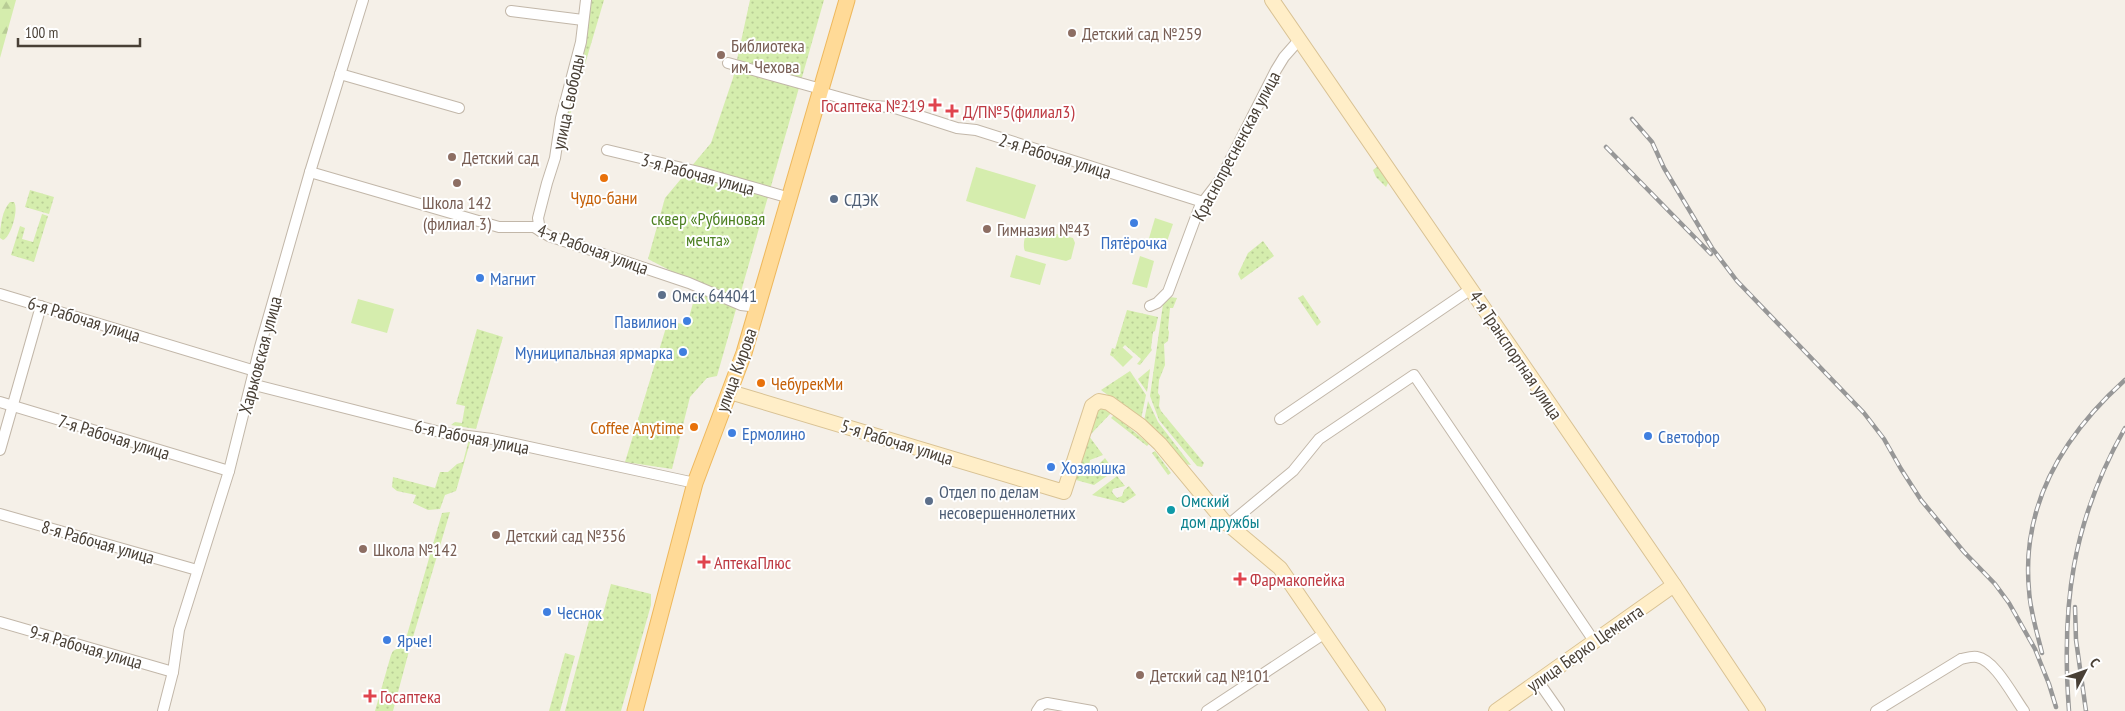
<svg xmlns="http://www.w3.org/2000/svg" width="2125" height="711" font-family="'PT Sans Narrow',sans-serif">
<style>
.grass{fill:url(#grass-dots)}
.forest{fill:url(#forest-firs)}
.pitch{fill:#d5edad}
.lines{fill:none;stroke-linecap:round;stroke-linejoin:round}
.street-casing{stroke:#c2b7a9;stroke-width:12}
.secondary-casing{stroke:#d9c294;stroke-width:16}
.primary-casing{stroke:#eeb85d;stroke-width:17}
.street{stroke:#fff;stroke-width:10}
.secondary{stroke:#ffeec8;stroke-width:14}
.primary{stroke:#ffda97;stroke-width:15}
.rail-casing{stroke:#979797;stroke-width:4.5}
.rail{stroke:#fff;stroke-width:2.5;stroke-dasharray:8;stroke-linecap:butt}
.education-dot{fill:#8d6e63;stroke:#fff;stroke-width:2}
.health-dot{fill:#e0444e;stroke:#fff;stroke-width:2}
.food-dot{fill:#e8710a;stroke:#fff;stroke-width:2}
.service-dot{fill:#5c6f8a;stroke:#fff;stroke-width:2}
.shop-dot{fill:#3f7fe0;stroke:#fff;stroke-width:2}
.culture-dot{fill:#0f9aa8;stroke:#fff;stroke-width:2}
.labels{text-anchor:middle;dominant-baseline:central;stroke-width:4;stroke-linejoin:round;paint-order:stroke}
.education-label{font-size:18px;fill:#785e54;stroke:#fff;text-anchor:start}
.street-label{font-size:18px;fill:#494036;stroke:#fff}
.health-label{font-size:18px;fill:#be3a42;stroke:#fff;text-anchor:start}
.food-label{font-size:18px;fill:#c56008;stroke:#fff}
.service-label{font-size:18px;fill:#4e5e75;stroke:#fff;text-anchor:start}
.park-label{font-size:18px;fill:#4e8123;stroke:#fff}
.shop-label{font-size:18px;fill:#366cbe;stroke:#fff;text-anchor:start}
.culture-label{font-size:18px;fill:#0d838f;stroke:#fff;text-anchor:start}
</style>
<defs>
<pattern id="grass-dots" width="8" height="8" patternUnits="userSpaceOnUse" patternTransform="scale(1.25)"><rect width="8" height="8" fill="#d5edad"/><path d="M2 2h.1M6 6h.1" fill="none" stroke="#b8cc95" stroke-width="1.8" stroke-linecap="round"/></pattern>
<pattern id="forest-firs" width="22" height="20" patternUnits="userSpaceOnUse" patternTransform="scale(1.25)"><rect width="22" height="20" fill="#d5edad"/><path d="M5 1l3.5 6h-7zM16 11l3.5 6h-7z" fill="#b8cc95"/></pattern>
</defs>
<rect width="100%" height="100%" fill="#f5f0e8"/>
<g class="grass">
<path d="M 588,0 L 604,0 L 570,115 L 564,118 Z"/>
<path d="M 750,0 L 824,0 L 717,376 L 707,378 L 690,397 L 672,469 L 625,462 L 668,321 L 687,325 L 699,281 L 675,273 L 648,259 L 665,198 L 711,143 L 733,78 Z"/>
<path d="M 1378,166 L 1389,181 L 1386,187 L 1376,177 L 1373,170 Z"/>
<path d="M 30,190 L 54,197 L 49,214 L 25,207 Z"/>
<path d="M 10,202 L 14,202 C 19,209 11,237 3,240 L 0,238 C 0,227 2,210 10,202 Z"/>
<path d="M 42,214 L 48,216 L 34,262 L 11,255 L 20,226 L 25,228 L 22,239 L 33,242 Z"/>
<path d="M 1263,241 L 1274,256 L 1241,280 L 1238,274 L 1248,253 Z"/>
<path d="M 1303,295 L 1321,322 L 1317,326 L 1298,298 Z"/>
<path d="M 1170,297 L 1177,298 L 1173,308 L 1170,308 L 1168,329 L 1169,332 L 1168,341 L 1164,344 L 1165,365 L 1159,380 L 1158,393 L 1160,396 L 1159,406 L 1161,411 L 1204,463 L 1202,467 L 1197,466 L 1159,420 L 1150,396 L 1163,304 L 1166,298 Z"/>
<path d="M 1127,310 L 1158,317 L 1155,331 L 1153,332 L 1151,348 L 1152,350 L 1140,365 L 1137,364 L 1141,359 L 1125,345 L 1113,357 L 1110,355 L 1112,348 L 1115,349 Z"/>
<path d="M 477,329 L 503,337 L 476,429 L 451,425 L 455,422 L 462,423 L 465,406 L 456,404 Z"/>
<path d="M 1150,369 L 1147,392 L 1138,379 Z"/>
<path d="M 1130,371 L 1146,395 L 1141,419 L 1101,390 Z"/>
<path d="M 1148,401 L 1158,422 L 1191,465 L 1184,464 L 1144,421 Z"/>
<path d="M 1102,408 L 1111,413 L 1091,434 L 1086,431 L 1093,411 Z"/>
<path d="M 1114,415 L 1149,444 L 1147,446 L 1111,418 Z"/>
<path d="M 1089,436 L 1103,455 L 1090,460 L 1089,467 L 1093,470 L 1105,458 L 1114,471 L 1094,485 L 1076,480 L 1073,476 Z"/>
<path d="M 469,439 L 471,439 L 456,491 L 445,495 L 440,509 L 428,510 L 413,503 L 416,495 L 397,491 L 392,487 L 393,477 L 435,488 L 440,472 L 448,472 L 457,464 L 463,462 Z"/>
<path d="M 1155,451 L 1171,473 L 1168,475 L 1152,453 Z"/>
<path d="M 1117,476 L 1125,486 L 1113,489 L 1112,492 L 1117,498 L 1122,496 L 1124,490 L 1129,486 L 1136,495 L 1124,503 L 1092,495 Z"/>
<path d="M 450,512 L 411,644 L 405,642 L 442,513 Z"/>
<path d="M 611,584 L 651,594 L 651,605 L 621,711 L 565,711 L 591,613 L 603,614 Z"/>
<path d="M 402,646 L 408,647 L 409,651 L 393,711 L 375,711 L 391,655 L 393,651 Z"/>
<path d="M 565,653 L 575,656 L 560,711 L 549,711 Z"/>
</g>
<path class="forest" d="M 0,0 L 16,0 L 0,58 Z"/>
<g class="pitch">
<path d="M 976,167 L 1036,185 L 1025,219 L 966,201 Z"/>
<path d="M 1155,218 L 1173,224 L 1164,250 L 1147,245 Z"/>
<path d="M 1031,228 L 1073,238 L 1075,243 L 1071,259 L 1066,261 L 1025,251 C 1022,245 1025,232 1031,228 Z"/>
<path d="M 1016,255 L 1046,264 L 1040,285 L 1010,277 Z"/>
<path d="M 1140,256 L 1154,261 L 1147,288 L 1132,284 Z"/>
<path d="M 358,299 L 394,309 L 387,333 L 351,323 Z"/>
<path d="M 1122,347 L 1133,357 L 1123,367 L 1113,357 Z"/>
</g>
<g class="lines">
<g class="street-casing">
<g id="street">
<path d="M 511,11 L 583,20"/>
<path d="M 728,63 L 821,89"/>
<path d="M 340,74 L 459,108"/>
<path d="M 820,92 L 870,106 L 892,107 L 957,128 L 976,130 L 1203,202"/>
<path d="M 607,150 L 699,172 L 790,198"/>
<path d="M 310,172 L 499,227 L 534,227 L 549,236 L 689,283 L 741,305 L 758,307"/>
<path d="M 540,231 L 538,218 L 547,183 L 555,158 L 561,118 L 581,42 L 586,0"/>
<path d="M 0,294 L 255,371"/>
<path d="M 1150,306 L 1157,303 L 1168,292 L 1200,206 L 1220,180 L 1276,70 L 1284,57 L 1299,40"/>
<path d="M 251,384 L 444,433 L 492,439 L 695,483"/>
<path d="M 0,402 L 229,471"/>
<path d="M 1280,419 L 1471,289"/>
<path d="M 0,450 L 41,306"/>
<path d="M 0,514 L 197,570"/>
<path d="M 1228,525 L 1293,471 L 1319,439 L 1414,375 L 1594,641"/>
<path d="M 0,622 L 173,672"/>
<path d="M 1538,681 L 1559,711"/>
<path d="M 163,711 L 173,672 L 179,630 L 229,471 L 260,347 L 310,172 L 363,0"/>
<path d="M 1037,711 L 1041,705 L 1047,703 L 1092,711"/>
<path d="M 1207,711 L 1325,633"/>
<path d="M 1876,711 L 1961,659 C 1966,658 1972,656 1977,657 C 1995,660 2013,696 2024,711"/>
</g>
</g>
<g class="secondary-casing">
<g id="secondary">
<path d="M 1272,0 L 1674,585 L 1758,711"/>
<path d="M 730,392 L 1064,492 L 1092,406 L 1099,401 L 1109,403 L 1141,426 L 1160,444 L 1223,520 L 1280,568 L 1378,711"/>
<path d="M 1496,711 L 1674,585"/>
</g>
</g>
<g class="primary-casing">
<path id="primary" d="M 635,711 L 695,483 L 744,353 L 847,0"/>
</g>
<use href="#street" class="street"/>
<use href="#secondary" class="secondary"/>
<use href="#primary" class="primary"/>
<g class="rail-casing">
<g id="rail">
<path d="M 1632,119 L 1652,142 L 1664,168 L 1712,248 L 1737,281 L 1864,413 L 1884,439 L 1901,469 L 1921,500 L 1964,552 L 1995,584 L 2009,603 L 2035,649 L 2049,684 L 2056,707"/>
<path d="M 1606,147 L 1711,254"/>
<path d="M 2075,607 L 2076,640 L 2086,711"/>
<path d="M 2042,653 C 2037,632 2030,611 2029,590 C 2021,504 2064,435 2125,380"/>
<path d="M 2069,711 C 2061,605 2072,522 2125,428"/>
</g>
</g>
<use href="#rail" class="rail"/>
</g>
<g class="education-dot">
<circle cx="1072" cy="33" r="5"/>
<circle cx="721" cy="55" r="5"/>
<circle cx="452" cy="157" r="5"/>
<circle cx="457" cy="183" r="5"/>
<circle cx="987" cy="229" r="5"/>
<circle cx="496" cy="535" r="5"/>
<circle cx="363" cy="549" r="5"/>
<circle cx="1140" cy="675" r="5"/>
</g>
<g class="health-dot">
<path d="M932.5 97.5h5v5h5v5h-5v5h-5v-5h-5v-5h5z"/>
<path d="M949.5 103.5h5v5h5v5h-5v5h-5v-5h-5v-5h5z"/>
<path d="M701.5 554.5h5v5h5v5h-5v5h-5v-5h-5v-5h5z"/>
<path d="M1237.5 571.5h5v5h5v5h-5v5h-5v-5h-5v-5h5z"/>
<path d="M367.5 688.5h5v5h5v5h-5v5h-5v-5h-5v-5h5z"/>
</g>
<g class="food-dot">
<circle cx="604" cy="178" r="5"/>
<circle cx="761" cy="383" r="5"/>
<circle cx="694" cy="427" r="5"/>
</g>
<g class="service-dot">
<circle cx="834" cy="199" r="5"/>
<circle cx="662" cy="295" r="5"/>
<circle cx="929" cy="501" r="5"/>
</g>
<g class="shop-dot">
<circle cx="1134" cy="223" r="5"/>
<circle cx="480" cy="278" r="5"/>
<circle cx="687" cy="321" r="5"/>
<circle cx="683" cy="352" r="5"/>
<circle cx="732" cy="433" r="5"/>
<circle cx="1648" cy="436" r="5"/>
<circle cx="1051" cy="467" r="5"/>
<circle cx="547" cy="612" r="5"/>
<circle cx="387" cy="640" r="5"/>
</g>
<circle class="culture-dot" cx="1171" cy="510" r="5"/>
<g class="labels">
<g class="education-label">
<text x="1082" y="33">Детский сад №259</text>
<text x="731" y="45">Библиотека<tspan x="731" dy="21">им. Чехова</tspan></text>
<text x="462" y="157">Детский сад</text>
<text x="457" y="202" text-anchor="middle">Школа 142<tspan x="457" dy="21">(филиал 3)</tspan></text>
<text x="997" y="229">Гимназия №43</text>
<text x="506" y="535">Детский сад №356</text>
<text x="373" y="549">Школа №142</text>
<text x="1150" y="675">Детский сад №101</text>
</g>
<g class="street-label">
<text transform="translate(568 102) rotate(-78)">улица Свободы</text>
<text transform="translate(1236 146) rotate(-62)">Краснопресненская улица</text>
<text transform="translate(1055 156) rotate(17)">2-я Рабочая улица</text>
<text transform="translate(698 174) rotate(15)">3-я Рабочая улица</text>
<text transform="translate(593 249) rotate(20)">4-я Рабочая улица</text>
<text transform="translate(84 319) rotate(17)">6-я Рабочая улица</text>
<text transform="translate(260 355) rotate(-75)">Харьковская улица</text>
<text transform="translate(1516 355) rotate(56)">4-я Транспортная улица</text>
<text transform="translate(736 370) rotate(-70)">улица Кирова</text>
<text transform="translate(114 437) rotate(17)">7-я Рабочая улица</text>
<text transform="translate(472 437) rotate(11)">6-я Рабочая улица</text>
<text transform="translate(897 442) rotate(17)">5-я Рабочая улица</text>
<text transform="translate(98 542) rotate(16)">8-я Рабочая улица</text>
<text transform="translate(86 647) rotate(16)">9-я Рабочая улица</text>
<text transform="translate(1585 648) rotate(-35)">улица Берко Цемента</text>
</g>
<g class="health-label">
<text x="925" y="105" text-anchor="end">Госаптека №219</text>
<text x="963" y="111">Д/П№5(филиал3)</text>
<text x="714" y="562">АптекаПлюс</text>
<text x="1250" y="579">Фармакопейка</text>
<text x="380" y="696">Госаптека</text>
</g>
<g class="food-label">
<text x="604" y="197">Чудо-бани</text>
<text x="771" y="383" text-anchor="start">ЧебурекМи</text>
<text x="684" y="427" text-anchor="end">Coffee Anytime</text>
</g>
<g class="service-label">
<text x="844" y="199">СДЭК</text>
<text x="672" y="295">Омск 644041</text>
<text x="939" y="491">Отдел по делам<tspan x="939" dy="21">несовершеннолетних</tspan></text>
</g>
<g class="park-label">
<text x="708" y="218">сквер «Рубиновая<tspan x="708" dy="21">мечта»</tspan></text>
</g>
<g class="shop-label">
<text x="1134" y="242" text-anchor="middle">Пятёрочка</text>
<text x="490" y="278">Магнит</text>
<text x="677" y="321" text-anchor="end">Павилион</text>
<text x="673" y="352" text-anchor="end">Муниципальная ярмарка</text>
<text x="742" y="433">Ермолино</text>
<text x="1658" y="436">Светофор</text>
<text x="1061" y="467">Хозяюшка</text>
<text x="557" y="612">Чеснок</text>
<text x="397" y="640">Ярче!</text>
</g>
<g class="culture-label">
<text x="1181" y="500">Омский<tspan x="1181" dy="21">дом дружбы</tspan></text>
</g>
</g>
<g transform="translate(2085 671) rotate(49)" stroke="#ffffff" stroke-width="4" paint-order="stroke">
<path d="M0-4L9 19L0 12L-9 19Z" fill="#494036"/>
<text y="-8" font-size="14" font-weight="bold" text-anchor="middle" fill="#494036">С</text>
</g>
<path d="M18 38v8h122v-8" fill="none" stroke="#494036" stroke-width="2.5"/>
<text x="25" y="38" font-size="15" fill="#494036" stroke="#ffffff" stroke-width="4" paint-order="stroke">100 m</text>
</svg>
